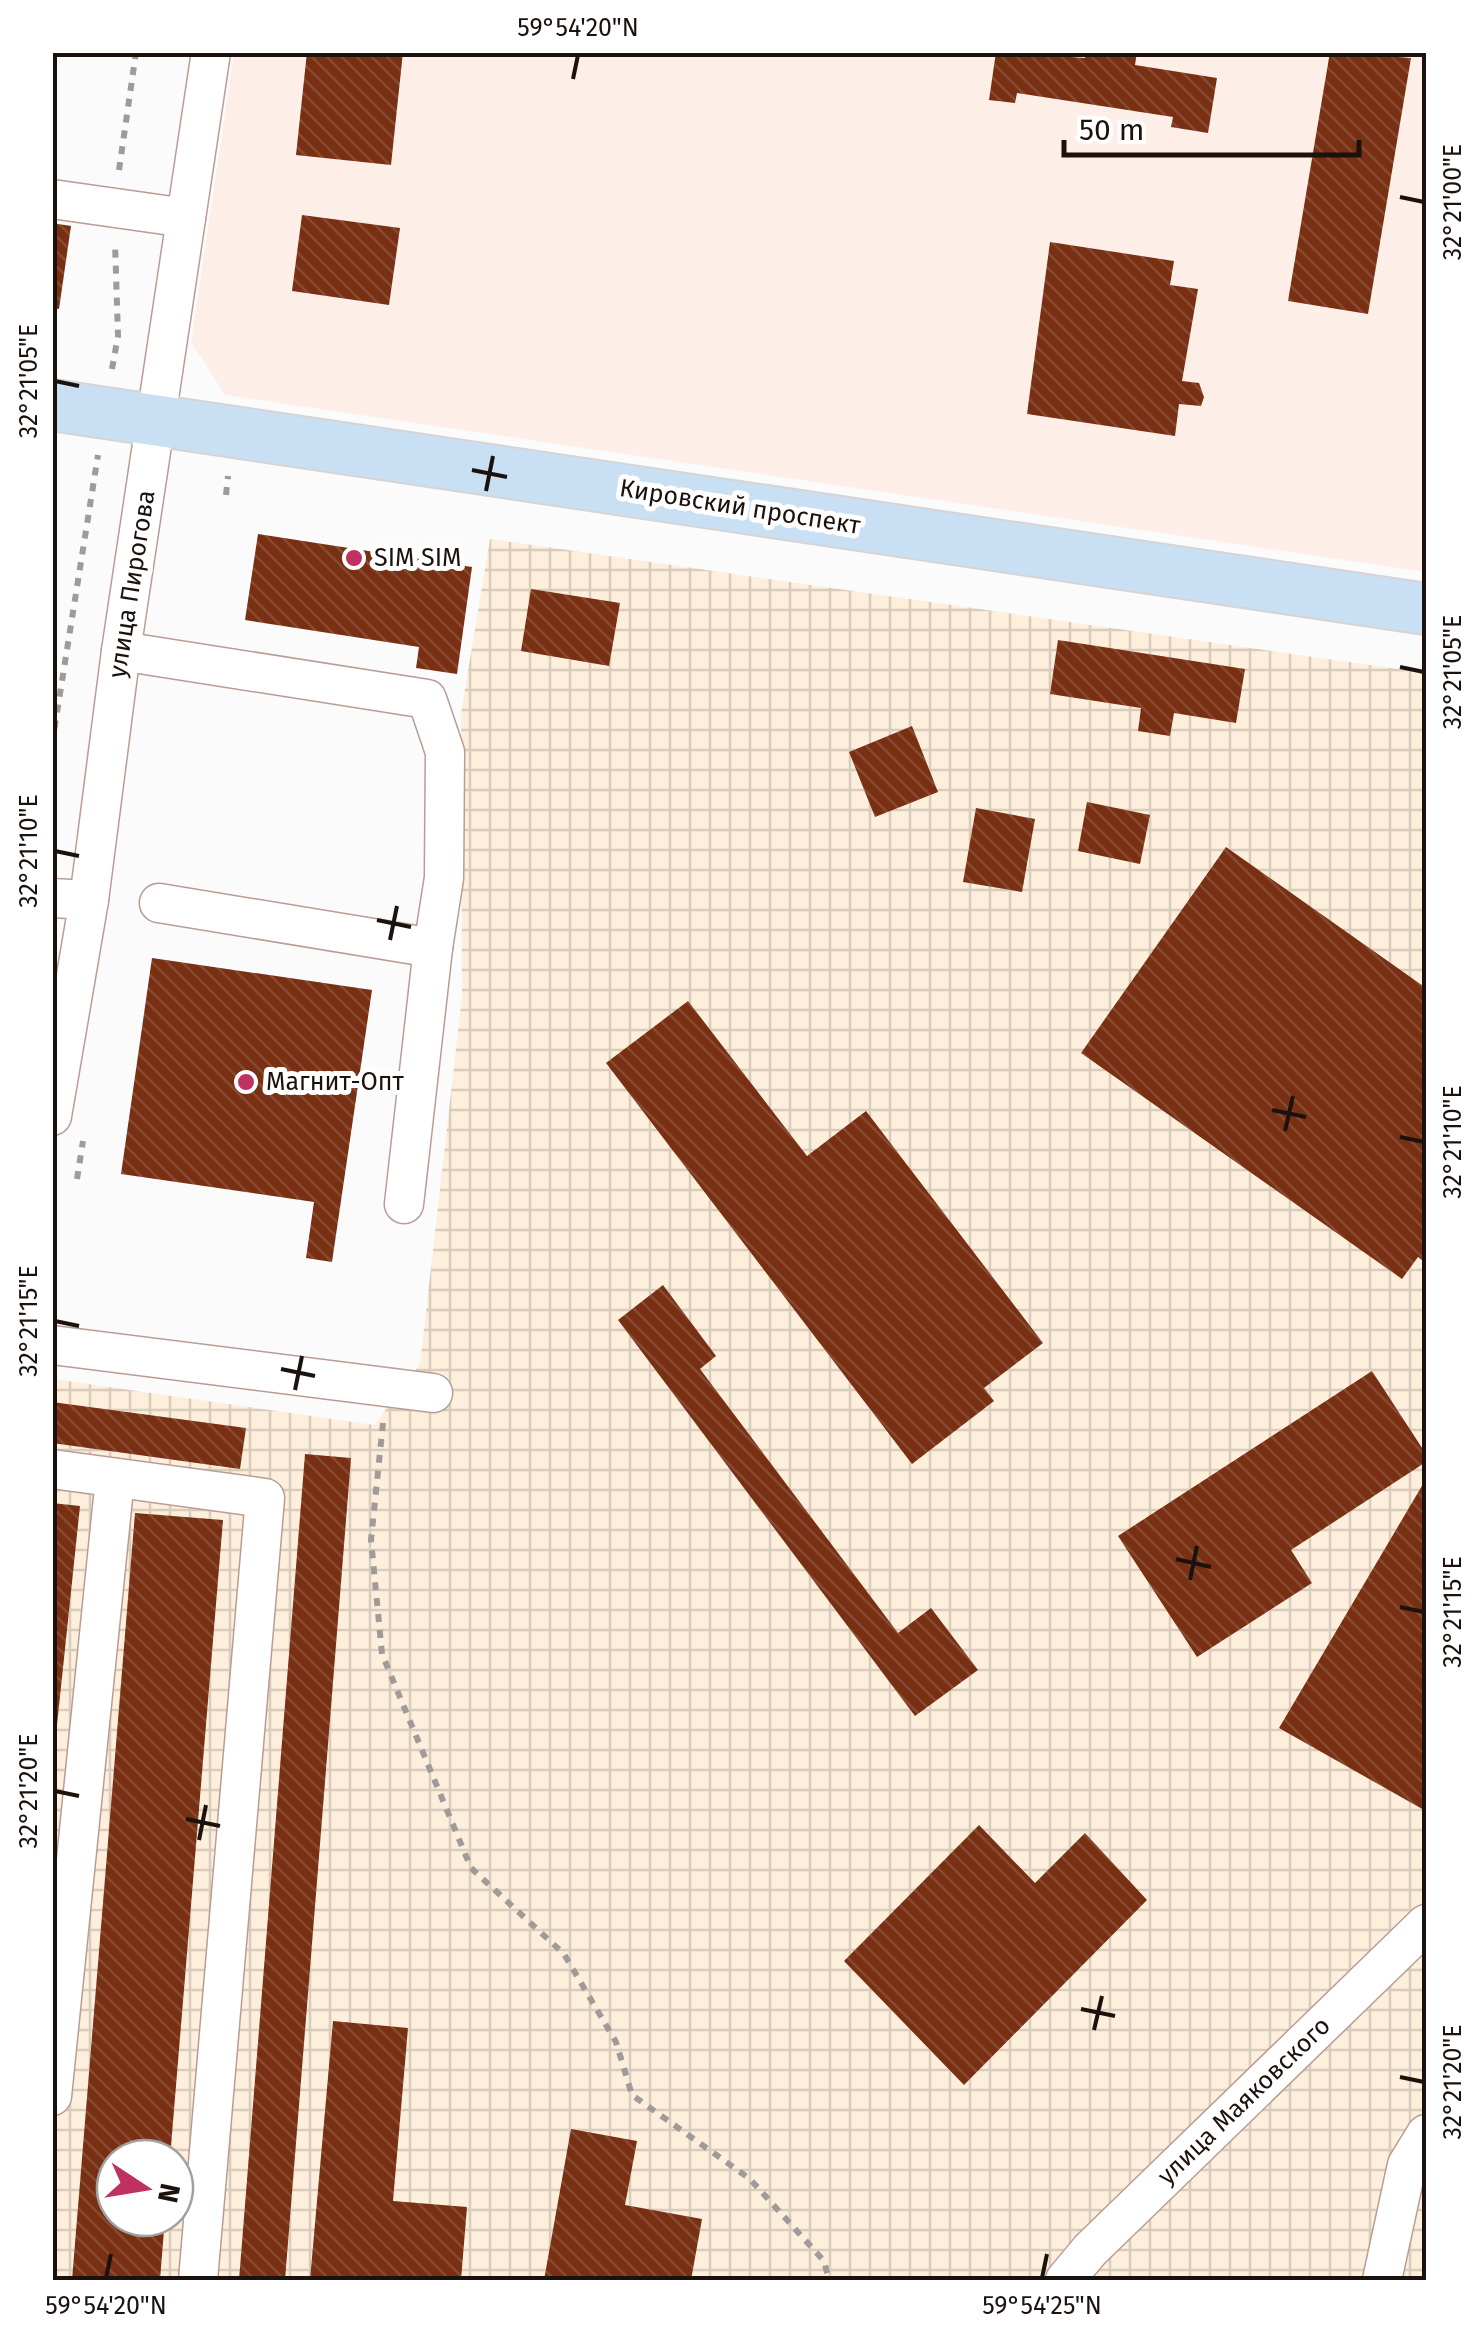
<svg xmlns="http://www.w3.org/2000/svg" width="1479" height="2333" font-family="'Fira Sans',sans-serif">
<style>
.commercial{fill:#fdeee8}
.industrial{fill:url(#industrial-grid);fill-rule:evenodd}
.building{fill:url(#building-back-hatch)}
.lines{fill:none;stroke-linecap:round;stroke-linejoin:round}
.minor-casing{stroke:#b99d94;stroke-width:41}
.major-casing{stroke:#d6d4d4;stroke-width:54}
.path{stroke:#9e9b99;stroke-width:6;stroke-dasharray:8 8;stroke-linecap:butt}
.minor{stroke:#fff;stroke-width:38}
.major{stroke:#c9dff4;stroke-width:50}
.ticks{fill:none;stroke:#1b120e;stroke-width:4}
.poi-dot{fill:#be3161;stroke:#fff;stroke-width:4}
.labels{text-anchor:middle;dominant-baseline:central;stroke-width:10;stroke-linejoin:round;paint-order:stroke}
.street-label{font-size:25px;fill:#1b120e;stroke:#fff}
.poi-label{font-size:25px;fill:#1b120e;stroke:#fff;text-anchor:start}
.neatline{fill:none;stroke:#1b120e;stroke-width:4}
.ticks-label{font-size:25px;text-anchor:middle;fill:#1b120e}
</style>
<defs>
<pattern id="industrial-grid" width="8" height="8" patternUnits="userSpaceOnUse" patternTransform="scale(2.5)"><rect width="8" height="8" fill="#feefdc"/><path d="M0 4h8M4 0v8" fill="none" stroke="#d9ccbc"/></pattern>
<pattern id="building-back-hatch" width="6" height="6" patternUnits="userSpaceOnUse" patternTransform="scale(2.5)"><rect width="6" height="6" fill="#792f12"/><path d="M-1 5l2 2M0 0l6 6M5-1l2 2" fill="none" stroke="#864a33"/></pattern>
</defs>
<rect width="100%" height="100%" fill="#fbfbfb"/>
<path class="commercial" d="M 234,53 L 1426,53 L 1426,572 L 225,395 L 191,342 Z"/>
<path class="industrial" d="M 490,539 L 1426,673 L 1426,2280 L 53,2280 L 53,1379 L 374,1425 L 420,1364 L 462,996 L 461,713 ZM 115,2158 L 175,2158 L 175,2218 L 115,2218 Z"/>
<g class="building">
<path d="M 307,52 L 403,52 L 391,165 L 296,155 Z"/>
<path d="M 996,52 L 1085,58 L 1085,52 L 1137,52 L 1135,65 L 1217,78 L 1208,133 L 1171,127 L 1173,117 L 1017,93 L 1015,103 L 989,100 Z"/>
<path d="M 1330,52 L 1411,58 L 1368,314 L 1288,301 Z"/>
<path d="M 302,215 L 400,228 L 389,305 L 292,291 Z"/>
<path d="M 52,223 L 71,226 L 59,309 L 52,308 Z"/>
<path d="M 1050,242 L 1174,261 L 1170,285 L 1198,289 L 1182,381 L 1199,383 L 1204,397 L 1201,406 L 1179,404 L 1175,436 L 1027,414 Z"/>
<path d="M 258,534 L 472,567 L 457,674 L 416,668 L 419,647 L 245,620 Z"/>
<path d="M 531,589 L 620,603 L 609,666 L 521,651 Z"/>
<path d="M 1058,640 L 1245,669 L 1236,723 L 1174,713 L 1170,736 L 1138,731 L 1141,708 L 1050,694 Z"/>
<path d="M 912,726 L 938,792 L 875,817 L 849,752 Z"/>
<path d="M 1087,802 L 1150,815 L 1140,864 L 1078,851 Z"/>
<path d="M 976,808 L 1035,819 L 1022,892 L 963,882 Z"/>
<path d="M 1226,847 L 1426,988 L 1426,1263 L 1418,1257 L 1402,1279 L 1081,1053 Z"/>
<path d="M 152,958 L 372,990 L 332,1262 L 306,1258 L 314,1202 L 121,1174 Z"/>
<path d="M 688,1001 L 807,1156 L 866,1111 L 1043,1343 L 984,1388 L 994,1401 L 912,1464 L 606,1063 Z"/>
<path d="M 663,1285 L 716,1356 L 700,1369 L 898,1633 L 931,1608 L 978,1670 L 915,1716 L 618,1320 Z"/>
<path d="M 1372,1371 L 1426,1454 L 1426,1462 L 1291,1550 L 1312,1583 L 1197,1657 L 1118,1536 Z"/>
<path d="M 52,1402 L 246,1428 L 240,1469 L 52,1443 Z"/>
<path d="M 305,1454 L 351,1458 L 285,2280 L 239,2280 Z"/>
<path d="M 1426,1479 L 1426,1806 L 1424,1810 L 1279,1728 Z"/>
<path d="M 52,1503 L 80,1506 L 55,1744 L 52,1744 Z"/>
<path d="M 135,1513 L 223,1520 L 170,2158 L 115,2158 L 115,2218 L 165,2218 L 160,2280 L 72,2280 Z"/>
<path d="M 979,1825 L 1035,1883 L 1085,1833 L 1147,1900 L 964,2085 L 844,1961 Z"/>
<path d="M 333,2021 L 408,2028 L 393,2201 L 467,2207 L 461,2280 L 310,2280 Z"/>
<path d="M 571,2129 L 637,2141 L 625,2205 L 702,2219 L 691,2280 L 544,2280 Z"/>
</g>
<g class="lines">
<g class="minor-casing">
<g id="minor">
<path d="M 52,199 L 186,218"/>
<path d="M 121,651 L 427,699 L 445,752 L 444,878 L 433,948 L 159,903"/>
<path d="M 52,898 L 89,900"/>
<path d="M 52,1116 L 89,900 L 121,651 L 211,52"/>
<path d="M 404,1204 L 433,948"/>
<path d="M 52,1345 L 433,1393"/>
<path d="M 52,1469 L 265,1498 L 198,2280"/>
<path d="M 52,2096 L 115,1478"/>
<path d="M 1065,2280 L 1090,2250 L 1426,1924"/>
<path d="M 1382,2280 L 1407,2165 L 1426,2134"/>
</g>
</g>
<g class="major-casing">
<path id="major" d="M 52,405 L 1426,609"/>
</g>
<g class="path">
<path d="M 119,170 L 136,52"/>
<path d="M 112,369 L 118,336 L 115,242"/>
<path d="M 226,495 L 228,476"/>
<path d="M 52,744 L 98,455"/>
<path d="M 77,1179 L 83,1141"/>
<path d="M 383,1423 L 371,1540 L 382,1654 L 471,1868 L 564,1954 L 616,2042 L 632,2095 L 750,2179 L 824,2261 L 829,2280"/>
</g>
<use href="#minor" class="minor"/>
<use href="#major" class="major"/>
</g>
<path class="ticks" d="M 573,79 L 578,55M 1400,197 L 1424,202M 55,381 L 79,386M 472,470 L 507,477M 486,491 L 493,456M 1400,667 L 1424,672M 55,851 L 79,856M 377,920 L 411,927M 390,940 L 397,906M 1272,1110 L 1306,1117M 1285,1131 L 1293,1096M 1400,1137 L 1424,1142M 55,1321 L 79,1326M 281,1369 L 315,1376M 295,1390 L 302,1356M 1176,1559 L 1211,1567M 1190,1580 L 1197,1546M 1400,1607 L 1424,1612M 55,1791 L 79,1796M 186,1819 L 220,1826M 199,1840 L 206,1805M 1081,2009 L 1115,2016M 1094,2030 L 1102,1996M 1400,2077 L 1424,2082M 106,2278 L 111,2254M 1042,2278 L 1047,2254"/>
<g class="poi-dot">
<circle cx="354" cy="558" r="10"/>
<circle cx="246" cy="1082" r="10"/>
</g>
<g class="labels">
<g class="street-label">
<text transform="translate(740 507) rotate(9)">Кировский проспект</text>
<text transform="translate(132 584) rotate(-81)">улица Пирогова</text>
<text transform="translate(1244 2101) rotate(-44)">улица Маяковского</text>
</g>
<g class="poi-label">
<text x="374" y="558">SIM SIM</text>
<text x="266" y="1082">Магнит-Опт</text>
</g>
</g>
<rect width="1479" height="2333" fill="none" stroke="#ffffff" stroke-width="110"/>
<g transform="translate(145 2188) rotate(102)"><circle r="48" fill="#ffffff" stroke="#a4a09f" stroke-width="2.5"/>
<path d="M0-8L18 38L0 25L-18 38Z" fill="#be3161"/>
<text y="-15" font-size="28" font-weight="bold" text-anchor="middle" fill="#1b120e">N</text>
</g>
<path d="M1064 140v15h295v-15" fill="none" stroke="#1b120e" stroke-width="5"/>
<text x="1079" y="140" font-size="30" fill="#1b120e" stroke="#ffffff" stroke-width="8" paint-order="stroke">50 m</text>
<rect x="55" y="55" width="1369" height="2223" class="neatline"/>
<g class="ticks-label">
<text x="578" y="36">59°54'20"N</text>
<text transform="translate(1452 202) rotate(-90)" y="9">32°21'00"E</text>
<text transform="translate(28 381) rotate(-90)" y="9">32°21'05"E</text>
<text transform="translate(1452 672) rotate(-90)" y="9">32°21'05"E</text>
<text transform="translate(28 851) rotate(-90)" y="9">32°21'10"E</text>
<text transform="translate(1452 1142) rotate(-90)" y="9">32°21'10"E</text>
<text transform="translate(28 1321) rotate(-90)" y="9">32°21'15"E</text>
<text transform="translate(1452 1612) rotate(-90)" y="9">32°21'15"E</text>
<text transform="translate(28 1791) rotate(-90)" y="9">32°21'20"E</text>
<text transform="translate(1452 2082) rotate(-90)" y="9">32°21'20"E</text>
<text x="106" y="2314">59°54'20"N</text>
<text x="1042" y="2314">59°54'25"N</text>
</g>
</svg>
